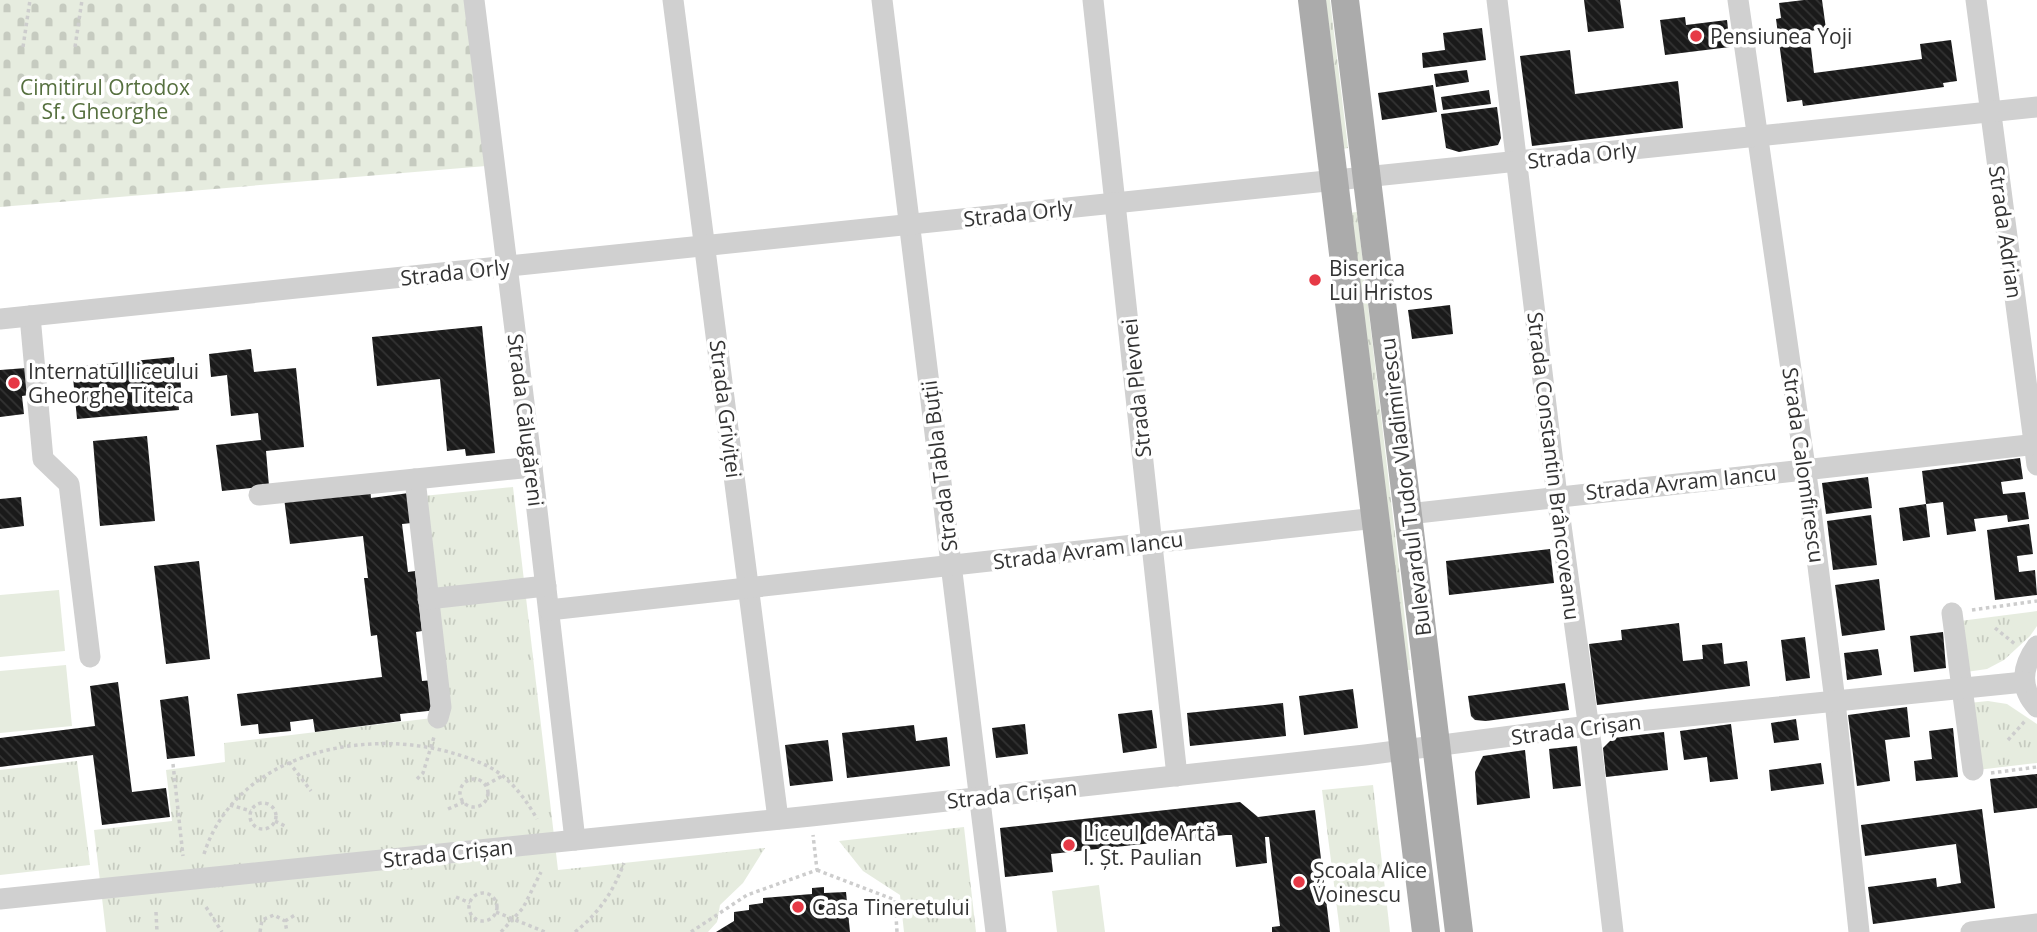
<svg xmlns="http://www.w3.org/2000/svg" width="2037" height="932" font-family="'Open Sans',sans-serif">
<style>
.grass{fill:url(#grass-tufts)}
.cemetery{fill:url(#cemetery-stones)}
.pitch{fill:#e6ecdf}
.building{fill:url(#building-back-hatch)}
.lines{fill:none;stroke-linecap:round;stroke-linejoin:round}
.path{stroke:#cdcdcd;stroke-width:3.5;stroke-dasharray:3.5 3.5;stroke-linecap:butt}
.minor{stroke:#d0d0d0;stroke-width:21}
.major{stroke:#ababab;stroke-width:28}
.poi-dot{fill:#e63946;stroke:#fff;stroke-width:2.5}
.labels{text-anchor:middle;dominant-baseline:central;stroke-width:7;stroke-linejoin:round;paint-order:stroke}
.poi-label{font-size:21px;fill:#333;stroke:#fff;text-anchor:start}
.park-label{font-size:21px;fill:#56703f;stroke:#fff}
.street-label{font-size:21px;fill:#333;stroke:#fff}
</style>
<defs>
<pattern id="grass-tufts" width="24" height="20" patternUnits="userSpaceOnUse" patternTransform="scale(1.75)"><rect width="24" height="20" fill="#e6ecdf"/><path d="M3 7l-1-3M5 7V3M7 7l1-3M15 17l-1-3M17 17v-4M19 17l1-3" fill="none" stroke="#c6cbc0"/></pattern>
<pattern id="cemetery-stones" width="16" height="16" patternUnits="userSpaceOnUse" patternTransform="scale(1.75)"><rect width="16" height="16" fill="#e6ecdf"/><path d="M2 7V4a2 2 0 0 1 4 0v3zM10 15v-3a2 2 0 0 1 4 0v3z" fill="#c6cbc0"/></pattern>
<pattern id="building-back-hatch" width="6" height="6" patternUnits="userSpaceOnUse" patternTransform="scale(1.75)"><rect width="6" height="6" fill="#1a1a1a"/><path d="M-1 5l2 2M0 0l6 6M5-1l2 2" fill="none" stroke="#333"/></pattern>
</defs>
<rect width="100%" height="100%" fill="#fff"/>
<g class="grass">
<path d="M 1324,0 L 1330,0 L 1348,148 L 1343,149 Z"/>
<path d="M 1357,212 L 1411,670 L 1403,670 L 1349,213 Z"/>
<path d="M 513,487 L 558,870 L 765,848 L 743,883 L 720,905 L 717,922 L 708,932 L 106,932 L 94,830 L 172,821 L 166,770 L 225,762 L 224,743 L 449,716 L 423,496 Z"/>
<path d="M 2037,611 L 2037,626 L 2030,636 L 2004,660 L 1987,669 L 1966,672 L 1960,621 Z"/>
<path d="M 1988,701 L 2007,704 L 2037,724 L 2037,763 L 1977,770 L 1969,703 Z"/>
<path d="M 77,761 L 90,865 L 0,875 L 0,770 Z"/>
<path d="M 1373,785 L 1390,932 L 1340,932 L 1322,790 Z"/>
<path d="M 964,827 L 976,932 L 904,932 L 900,895 L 863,871 L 839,841 Z"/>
</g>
<path class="cemetery" d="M 0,0 L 467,0 L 486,166 L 0,207 Z"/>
<g class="pitch">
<path d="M 59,590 L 65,651 L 0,657 L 0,595 Z"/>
<path d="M 66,665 L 72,726 L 0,733 L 0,671 Z"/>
<path d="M 1099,885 L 1105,932 L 1057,932 L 1052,891 Z"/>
</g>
<g class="building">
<path d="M 1584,0 L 1620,0 L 1624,28 L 1588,32 Z"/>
<path d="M 1804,0 L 1822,0 L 1826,29 L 1809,31 L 1814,73 L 1922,59 L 1920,44 L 1951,40 L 1957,81 L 1943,83 L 1944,87 L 1803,106 L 1802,100 L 1787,102 L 1776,19 L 1781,18 L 1779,3 Z"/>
<path d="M 1685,17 L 1686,25 L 1727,20 L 1730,47 L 1665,55 L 1660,20 Z"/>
<path d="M 1482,28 L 1486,60 L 1423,68 L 1422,53 L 1445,50 L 1443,33 Z"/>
<path d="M 1570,50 L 1575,94 L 1678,81 L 1683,128 L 1532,146 L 1520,56 Z"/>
<path d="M 1467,70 L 1469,82 L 1436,87 L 1434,74 Z"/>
<path d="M 1433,85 L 1437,112 L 1382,120 L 1378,93 Z"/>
<path d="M 1489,90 L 1491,104 L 1443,110 L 1441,97 Z"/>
<path d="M 1497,107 L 1501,138 L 1498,145 L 1459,152 L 1446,148 L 1441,114 Z"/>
<path d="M 1450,305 L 1453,334 L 1412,339 L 1408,310 Z"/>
<path d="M 482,326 L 495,453 L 466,456 L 465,449 L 447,451 L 440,379 L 377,386 L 372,337 Z"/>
<path d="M 251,349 L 254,372 L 296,368 L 304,447 L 266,451 L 269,486 L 222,491 L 216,445 L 261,440 L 258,413 L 231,416 L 227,375 L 211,377 L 209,354 Z"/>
<path d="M 174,357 L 176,375 L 180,374 L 181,388 L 177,388 L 179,410 L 77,419 L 72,367 Z"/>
<path d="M 26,368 L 29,395 L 22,396 L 24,414 L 0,417 L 0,370 Z"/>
<path d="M 147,436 L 155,521 L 100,526 L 93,441 Z"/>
<path d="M 2020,458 L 2023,479 L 2001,482 L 2003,494 L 2025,492 L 2029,519 L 2008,522 L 2007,515 L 1974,519 L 1976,531 L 1947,535 L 1943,502 L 1926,504 L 1922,471 Z"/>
<path d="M 1868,477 L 1872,508 L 1826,514 L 1822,483 Z"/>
<path d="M 370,488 L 371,498 L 409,493 L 412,523 L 402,524 L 408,572 L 415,571 L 422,631 L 416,632 L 422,681 L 434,680 L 437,710 L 400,714 L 401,721 L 315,732 L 313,719 L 290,722 L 291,731 L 259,734 L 258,724 L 241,726 L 237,694 L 382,677 L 377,635 L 371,636 L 364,578 L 368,578 L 363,536 L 290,544 L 284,498 Z"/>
<path d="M 21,497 L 24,526 L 0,529 L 0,499 Z"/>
<path d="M 1926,504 L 1930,537 L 1903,541 L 1899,508 Z"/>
<path d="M 1871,515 L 1877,565 L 1833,570 L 1827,521 Z"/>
<path d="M 2029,524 L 2033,554 L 2017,556 L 2019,572 L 2035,570 L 2037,595 L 1995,600 L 1987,530 Z"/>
<path d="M 1550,549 L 1554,583 L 1449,595 L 1446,561 Z"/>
<path d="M 199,561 L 210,659 L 166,664 L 154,566 Z"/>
<path d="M 1879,579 L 1885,630 L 1842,636 L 1835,585 Z"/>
<path d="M 1679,623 L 1683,661 L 1703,659 L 1702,645 L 1722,643 L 1724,664 L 1747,661 L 1750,686 L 1597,705 L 1589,644 L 1622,640 L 1621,630 Z"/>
<path d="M 1943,632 L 1946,668 L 1914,672 L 1910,636 Z"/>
<path d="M 1805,637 L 1810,678 L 1786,681 L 1781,640 Z"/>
<path d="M 1878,649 L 1882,675 L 1847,680 L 1844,653 Z"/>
<path d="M 118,682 L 132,792 L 166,788 L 170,817 L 102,825 L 93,755 L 0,767 L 0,738 L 95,726 L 90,686 Z"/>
<path d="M 1565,683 L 1569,710 L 1486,721 L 1475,720 L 1471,716 L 1468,696 Z"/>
<path d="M 1353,689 L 1358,728 L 1304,735 L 1299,696 Z"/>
<path d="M 188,696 L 195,756 L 167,759 L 160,700 Z"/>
<path d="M 1283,703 L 1286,736 L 1190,746 L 1187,713 Z"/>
<path d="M 1907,707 L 1910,737 L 1885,740 L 1890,781 L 1857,786 L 1848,715 Z"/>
<path d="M 1152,710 L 1157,748 L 1123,753 L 1118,714 Z"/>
<path d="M 1796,719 L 1799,740 L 1774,743 L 1771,723 Z"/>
<path d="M 1025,724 L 1028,754 L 996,758 L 992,728 Z"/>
<path d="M 1731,724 L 1738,779 L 1710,782 L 1707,757 L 1684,760 L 1680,731 Z"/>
<path d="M 914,725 L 916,741 L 947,737 L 950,766 L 847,778 L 842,733 Z"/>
<path d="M 1953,728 L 1958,777 L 1916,781 L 1914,761 L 1932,759 L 1929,731 Z"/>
<path d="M 1664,732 L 1668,770 L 1606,777 L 1603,748 L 1613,738 Z"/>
<path d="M 828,740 L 833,781 L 790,786 L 785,745 Z"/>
<path d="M 1577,746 L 1581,786 L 1553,789 L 1549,749 Z"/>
<path d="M 1525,750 L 1530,798 L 1477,805 L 1475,772 L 1483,756 Z"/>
<path d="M 1821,763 L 1824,784 L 1771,791 L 1769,770 Z"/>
<path d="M 2037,774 L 2037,808 L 1994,813 L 1990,779 Z"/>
<path d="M 1240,802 L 1258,817 L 1315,810 L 1330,932 L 1272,932 L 1272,927 L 1280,926 L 1269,837 L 1265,837 L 1267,863 L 1236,867 L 1232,835 L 1226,835 L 1051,854 L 1053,872 L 1005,877 L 1000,828 Z"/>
<path d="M 1982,809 L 1995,908 L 1873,924 L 1868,887 L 1936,878 L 1937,887 L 1961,883 L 1956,844 L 1865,856 L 1861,825 Z"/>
<path d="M 824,887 L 824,893 L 846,892 L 850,932 L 716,932 L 734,921 L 734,912 L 749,910 L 749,905 L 763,903 L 763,898 L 812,894 L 812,888 Z"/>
</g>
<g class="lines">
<g class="path">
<path d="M 23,47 L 30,0"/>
<path d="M 75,47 L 82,0"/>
<path d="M 1972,610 L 2037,601"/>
<path d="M 1995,628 L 2015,644"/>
<path d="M 2008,740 L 2025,721"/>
<path d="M 289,762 L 311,791"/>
<path d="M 173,764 L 183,856"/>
<path d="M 1991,773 L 2037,767"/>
<path d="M 417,779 L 423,773 L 434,737"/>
<circle cx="474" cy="793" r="14"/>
<path d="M 486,785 L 502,776"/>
<circle cx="263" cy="816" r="13"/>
<path d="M 230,805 L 251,811"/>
<path d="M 448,809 L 464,802"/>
<path d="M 275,821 L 285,826"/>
<path d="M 204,854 C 236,753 365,726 456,754 C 472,759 490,765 504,777 C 518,789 528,803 537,819"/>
<path d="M 817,870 L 895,900 L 897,932"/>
<circle cx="483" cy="907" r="14"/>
<path d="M 456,897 L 470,903"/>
<path d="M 206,907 L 222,932"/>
<path d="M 156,912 L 157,932"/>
<path d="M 496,912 L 545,932"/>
<path d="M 285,921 L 295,915"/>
<path d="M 260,932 L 262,920 L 274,915 L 285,921 L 287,932"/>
<path d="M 501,932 L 523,908 L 541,872"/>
<path d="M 575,932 C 599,913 613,892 624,863"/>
<path d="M 691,932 L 747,895 L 817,870 L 813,835"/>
</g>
<g class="minor">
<path d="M 474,0 L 532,467 L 575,840"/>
<path d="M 673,0 L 778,819"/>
<path d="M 882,0 L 996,932"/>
<path d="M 1093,0 L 1177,776"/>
<path d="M 1497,0 L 1557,496 L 1591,744 L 1613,932"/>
<path d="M 1738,0 L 1809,495 L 1835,701 L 1859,932"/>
<path d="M 1976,0 L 2037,465"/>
<path d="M 30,316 L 43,459 L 69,484 L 90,657"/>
<path d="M 0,319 L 2037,107"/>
<path d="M 415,479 L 441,707 L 438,718"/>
<path d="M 259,495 L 532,467"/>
<path d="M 1408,514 L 2037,444"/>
<path d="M 428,599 L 546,586"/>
<path d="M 549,610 L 1376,518"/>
<path d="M 1952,613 L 1973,770"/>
<path d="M 2037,646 C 2022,666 2019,688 2037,707"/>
<path d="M 0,899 L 811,816 L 1365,755 L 1589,726 L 2024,682"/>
<path d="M 1971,932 L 2037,924"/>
</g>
<g class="major">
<path d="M 1312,0 L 1426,932"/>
<path d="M 1345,0 L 1459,932"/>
</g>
</g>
<g class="poi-dot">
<circle cx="1696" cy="36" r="7"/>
<circle cx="1315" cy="280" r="7"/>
<circle cx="14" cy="383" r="7"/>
<circle cx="1069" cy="845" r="7"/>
<circle cx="1299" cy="882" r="7"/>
<circle cx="798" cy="907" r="7"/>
</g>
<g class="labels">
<g class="poi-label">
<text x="1710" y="36">Pensiunea Yoji</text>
<text x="1329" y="268">Biserica<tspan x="1329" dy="24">Lui Hristos</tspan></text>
<text x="28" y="371">Internatul liceului<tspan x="28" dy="24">Gheorghe Titeica</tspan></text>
<text x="1083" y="833">Liceul de Artă<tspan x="1083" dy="24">I. Șt. Paulian</tspan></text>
<text x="1313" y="870">Școala Alice<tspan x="1313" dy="24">Voinescu</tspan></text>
<text x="812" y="907">Casa Tineretului</text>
</g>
<g class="park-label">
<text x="105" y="87">Cimitirul Ortodox<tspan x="105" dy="24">Sf. Gheorghe</tspan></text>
</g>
<g class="street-label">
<text transform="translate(1582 155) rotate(-6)">Strada Orly</text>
<text transform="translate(1018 213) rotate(-6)">Strada Orly</text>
<text transform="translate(2006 232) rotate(82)">Strada Adrian</text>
<text transform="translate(455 272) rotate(-6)">Strada Orly</text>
<text transform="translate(1136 388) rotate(-96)">Strada Plevnei</text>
<text transform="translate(726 409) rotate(83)">Strada Griviței</text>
<text transform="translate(526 420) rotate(83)">Strada Călugăreni</text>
<text transform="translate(1804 465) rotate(82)">Strada Calomfirescu</text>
<text transform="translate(939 466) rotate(-97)">Strada Tabla Buții</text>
<text transform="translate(1554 466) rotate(83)">Strada Constantin Brâncoveanu</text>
<text transform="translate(1681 482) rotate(-6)">Strada Avram Iancu</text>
<text transform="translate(1405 487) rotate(-97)">Bulevardul Tudor Vladimirescu</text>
<text transform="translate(1088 550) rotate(-7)">Strada Avram Iancu</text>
<text transform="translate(1576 729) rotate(-7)">Strada Crișan</text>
<text transform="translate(1012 794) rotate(-6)">Strada Crișan</text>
<text transform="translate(448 853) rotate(-6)">Strada Crișan</text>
</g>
</g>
</svg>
